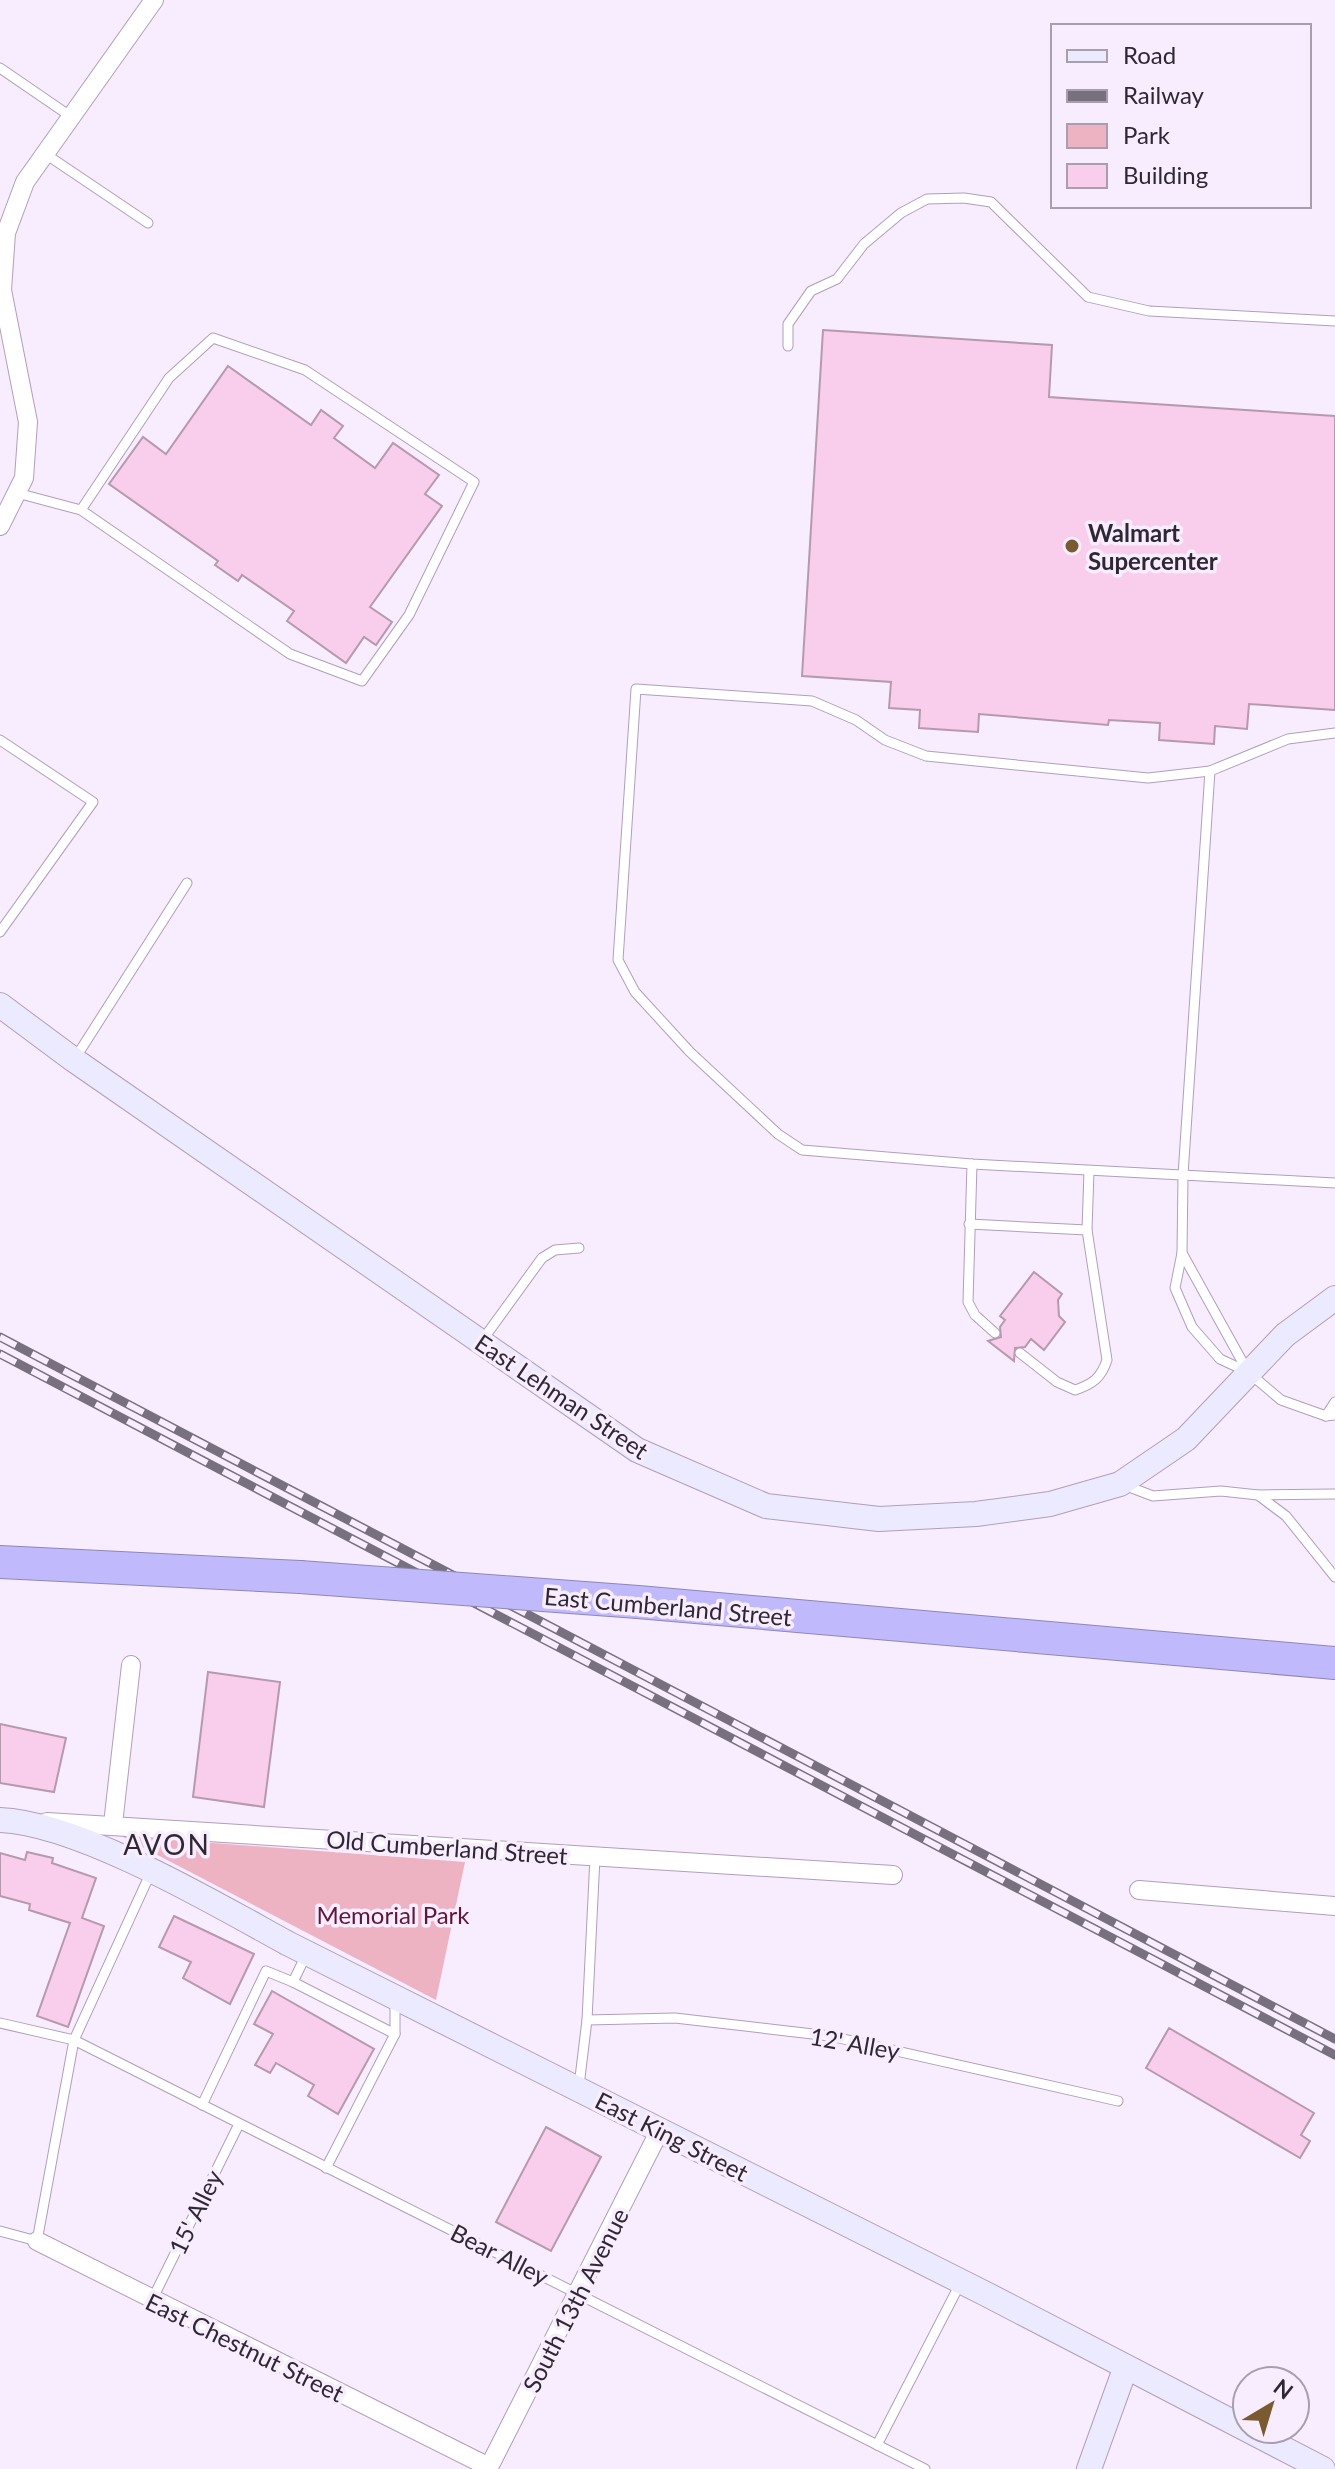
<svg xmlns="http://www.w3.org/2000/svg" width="1335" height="2469" font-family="Lato,sans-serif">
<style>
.green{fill:#edb3c3}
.building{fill:#f9cdec;stroke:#b699ad;stroke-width:2}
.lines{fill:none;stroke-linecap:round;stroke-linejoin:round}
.lane-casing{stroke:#b09ebb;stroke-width:11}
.street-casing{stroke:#b09ebb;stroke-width:20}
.secondary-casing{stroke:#b09ebb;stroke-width:26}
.highway-casing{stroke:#8d87b6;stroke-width:34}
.lane{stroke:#fff;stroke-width:9}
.street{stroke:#fff;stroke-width:18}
.secondary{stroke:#eceafe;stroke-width:24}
.highway{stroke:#c0bafd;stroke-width:32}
.rail-casing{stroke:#78707e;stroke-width:9}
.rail{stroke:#f8edff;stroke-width:6;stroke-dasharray:18;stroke-linecap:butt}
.highway-bridge-casing{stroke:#8d87b6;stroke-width:34;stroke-linecap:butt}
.highway-bridge{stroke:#c0bafd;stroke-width:32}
.poi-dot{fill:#7a5a30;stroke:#f8edff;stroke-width:3}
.labels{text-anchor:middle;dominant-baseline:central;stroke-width:7;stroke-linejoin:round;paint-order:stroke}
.poi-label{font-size:24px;font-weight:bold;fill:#2f2833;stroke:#f8edff;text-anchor:start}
.street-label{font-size:24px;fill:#2f2833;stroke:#f8edff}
.park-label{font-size:24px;fill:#621635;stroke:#f8edff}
.quarter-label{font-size:28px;letter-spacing:2px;fill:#2f2833;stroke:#f8edff}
</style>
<rect width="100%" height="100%" fill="#f8edff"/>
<path class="green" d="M 121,1836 L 465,1862 L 436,2000 Z"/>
<g class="building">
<path d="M 823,330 L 1052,345 L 1049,397 L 1335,416 L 1335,710 L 1249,704 L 1247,729 L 1215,726 L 1214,744 L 1159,740 L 1160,723 L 1109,720 L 1108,725 L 979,714 L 978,732 L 919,728 L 920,710 L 889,708 L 891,682 L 802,676 Z"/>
<path d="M 228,366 L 311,425 L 321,410 L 343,426 L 334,438 L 375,468 L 393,443 L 439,475 L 425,494 L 442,506 L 370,607 L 392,622 L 376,645 L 364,637 L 346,663 L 287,621 L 294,611 L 242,575 L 238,581 L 215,565 L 218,561 L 109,484 L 143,437 L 166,454 Z"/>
<path d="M 1034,1272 L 1062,1294 L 1058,1300 L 1059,1316 L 1065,1322 L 1044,1350 L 1031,1339 L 1025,1347 L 1015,1348 L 1014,1361 L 988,1341 L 1001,1337 L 1000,1327 L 1005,1320 L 1000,1316 Z"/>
<path d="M 208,1672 L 280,1682 L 264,1807 L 193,1797 Z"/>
<path d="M 0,1724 L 66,1738 L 54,1792 L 0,1783 Z"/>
<path d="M 27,1852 L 53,1858 L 52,1863 L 96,1878 L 82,1918 L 104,1926 L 68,2027 L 37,2016 L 70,1923 L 29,1910 L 30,1904 L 0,1896 L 0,1853 L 25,1860 Z"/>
<path d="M 174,1916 L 254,1954 L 230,2004 L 183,1978 L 191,1962 L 159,1947 Z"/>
<path d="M 272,1991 L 374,2049 L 338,2114 L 308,2096 L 314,2085 L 276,2063 L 270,2073 L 255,2065 L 273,2034 L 254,2024 Z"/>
<path d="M 1169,2028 L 1314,2113 L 1301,2135 L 1310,2141 L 1300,2158 L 1146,2068 Z"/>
<path d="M 546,2127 L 601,2157 L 551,2251 L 496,2222 Z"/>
</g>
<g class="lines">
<g class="lane-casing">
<g id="lane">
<path d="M 0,68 L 70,116"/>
<path d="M 44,153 L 148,223"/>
<path d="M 788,346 L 788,324 L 811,291 L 837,279 L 864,244 L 901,213 L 927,199 L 964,198 L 991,202 L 1088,297 L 1149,311 L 1335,321"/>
<path d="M 17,493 L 81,510 L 290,654 L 362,681 L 409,615 L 474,482 L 305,370 L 213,338 L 169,378 L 81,510"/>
<path d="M 1335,733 L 1288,739 L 1210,771 L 1148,778 L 926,756 L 885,740 L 856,720 L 812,701 L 636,689 L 618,960 L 635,992 L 690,1052 L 778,1134 L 802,1150 L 972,1164 L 1335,1183"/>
<path d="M 0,740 L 93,802 L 0,932"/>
<path d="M 1210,771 L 1183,1175 L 1182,1253 L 1175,1288 L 1192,1327 L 1220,1359 L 1248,1372 L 1281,1400 L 1326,1416 L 1335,1415"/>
<path d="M 76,1057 L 187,883"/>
<path d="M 972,1164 L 968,1302 L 975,1315 L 995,1333"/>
<path d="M 969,1224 L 1087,1230"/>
<path d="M 1182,1253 L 1248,1372"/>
<path d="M 481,1342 L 542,1258 L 555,1250 L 579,1248"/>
<path d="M 1020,1353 L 1057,1382 L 1075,1390 C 1093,1384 1101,1378 1107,1360 L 1087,1230 L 1089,1171"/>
<path d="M 1326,1416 L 1335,1402"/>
<path d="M 1124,1485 L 1153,1496 L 1221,1491 L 1258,1495 L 1286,1516 L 1335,1577"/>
<path d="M 1258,1495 L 1335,1494"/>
<path d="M 307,1953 L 293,1982 L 395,2034 L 395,2000"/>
<path d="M 587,2020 L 675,2018 L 830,2036 L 1118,2101"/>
<path d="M 0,2023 L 74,2040 L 925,2469"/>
<path d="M 579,2086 L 587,2020 L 595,1857"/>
<path d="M 202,2105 L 266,1971 L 293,1982"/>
<path d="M 326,2168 L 395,2034"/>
<path d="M 0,2231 L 37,2241 L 74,2040 L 151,1872"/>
<path d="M 152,2300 L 239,2124"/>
<path d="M 877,2445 L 961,2282"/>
</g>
</g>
<g class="street-casing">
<g id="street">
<path d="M 0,526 L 24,478 L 28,422 L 2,290 L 6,233 L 25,182 L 154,0"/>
<path d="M 47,1822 L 893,1875"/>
<path d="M 113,1824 L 131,1665"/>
<path d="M 1139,1890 L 1335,1906"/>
<path d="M 37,2241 L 489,2467"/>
<path d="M 488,2469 L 660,2130"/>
</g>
</g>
<g class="secondary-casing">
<g id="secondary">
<path d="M 0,1005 L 74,1060 L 637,1450 L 766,1506 L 879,1519 L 976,1514 L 1050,1504 L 1120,1484 L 1186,1439 L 1285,1335 L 1335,1298"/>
<path d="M 0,1820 C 79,1823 216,1904 287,1943 L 986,2294 L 1323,2469"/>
<path d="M 1089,2469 L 1125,2369"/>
</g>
</g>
<g class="highway-casing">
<g id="highway">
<path d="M 0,1562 L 300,1577"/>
<path d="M 638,1602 L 1335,1663"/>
</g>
</g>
<use href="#lane" class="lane"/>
<use href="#street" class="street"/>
<use href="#secondary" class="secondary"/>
<use href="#highway" class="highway"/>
<g class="rail-casing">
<g id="rail">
<path d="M 0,1337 L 1335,2039"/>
<path d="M 0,1354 L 1335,2055"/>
</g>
</g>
<use href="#rail" class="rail"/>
<g class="highway-bridge-casing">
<path id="highway-bridge" d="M 300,1577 L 638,1602"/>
</g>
<use href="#highway-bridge" class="highway-bridge"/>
</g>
<circle class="poi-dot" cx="1072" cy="546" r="8"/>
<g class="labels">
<g class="poi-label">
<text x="1088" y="532">Walmart<tspan x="1088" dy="28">Supercenter</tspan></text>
</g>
<g class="street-label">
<text transform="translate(562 1396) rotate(34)">East Lehman Street</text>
<text transform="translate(668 1606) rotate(5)">East Cumberland Street</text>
<text transform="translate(447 1847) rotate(4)">Old Cumberland Street</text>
<text transform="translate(855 2043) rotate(10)">12' Alley</text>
<text transform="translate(672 2136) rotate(27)">East King Street</text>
<text transform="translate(195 2212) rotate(-64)">15' Alley</text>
<text transform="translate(500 2254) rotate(27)">Bear Alley</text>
<text transform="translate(575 2300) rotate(-63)">South 13th Avenue</text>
<text transform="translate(245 2347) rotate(26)">East Chestnut Street</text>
</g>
<g class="park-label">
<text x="393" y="1914">Memorial Park</text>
</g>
<g class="quarter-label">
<text x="167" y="1844">AVON</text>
</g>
</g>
<rect x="1051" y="24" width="260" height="184" fill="#f8edff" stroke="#a89ead" stroke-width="2"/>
<rect x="1067" y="50" width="40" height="12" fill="#eceafe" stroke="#a89ead" stroke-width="2"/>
<text x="1123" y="64" font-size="24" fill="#2f2833">Road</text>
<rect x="1067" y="90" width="40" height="12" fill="#78707e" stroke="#a89ead" stroke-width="2"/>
<text x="1123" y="104" font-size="24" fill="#2f2833">Railway</text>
<rect x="1067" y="124" width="40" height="24" fill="#edb3c3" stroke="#a89ead" stroke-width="2"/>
<text x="1123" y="144" font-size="24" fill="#2f2833">Park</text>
<rect x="1067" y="164" width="40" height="24" fill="#f9cdec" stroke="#a89ead" stroke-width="2"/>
<text x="1123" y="184" font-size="24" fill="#2f2833">Building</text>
<g transform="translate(1271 2405) rotate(38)"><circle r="38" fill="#f8edff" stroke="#a89ead" stroke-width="2"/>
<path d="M0-6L14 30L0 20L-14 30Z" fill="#7a5a30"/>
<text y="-12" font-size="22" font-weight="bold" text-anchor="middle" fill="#2f2833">N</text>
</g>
</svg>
